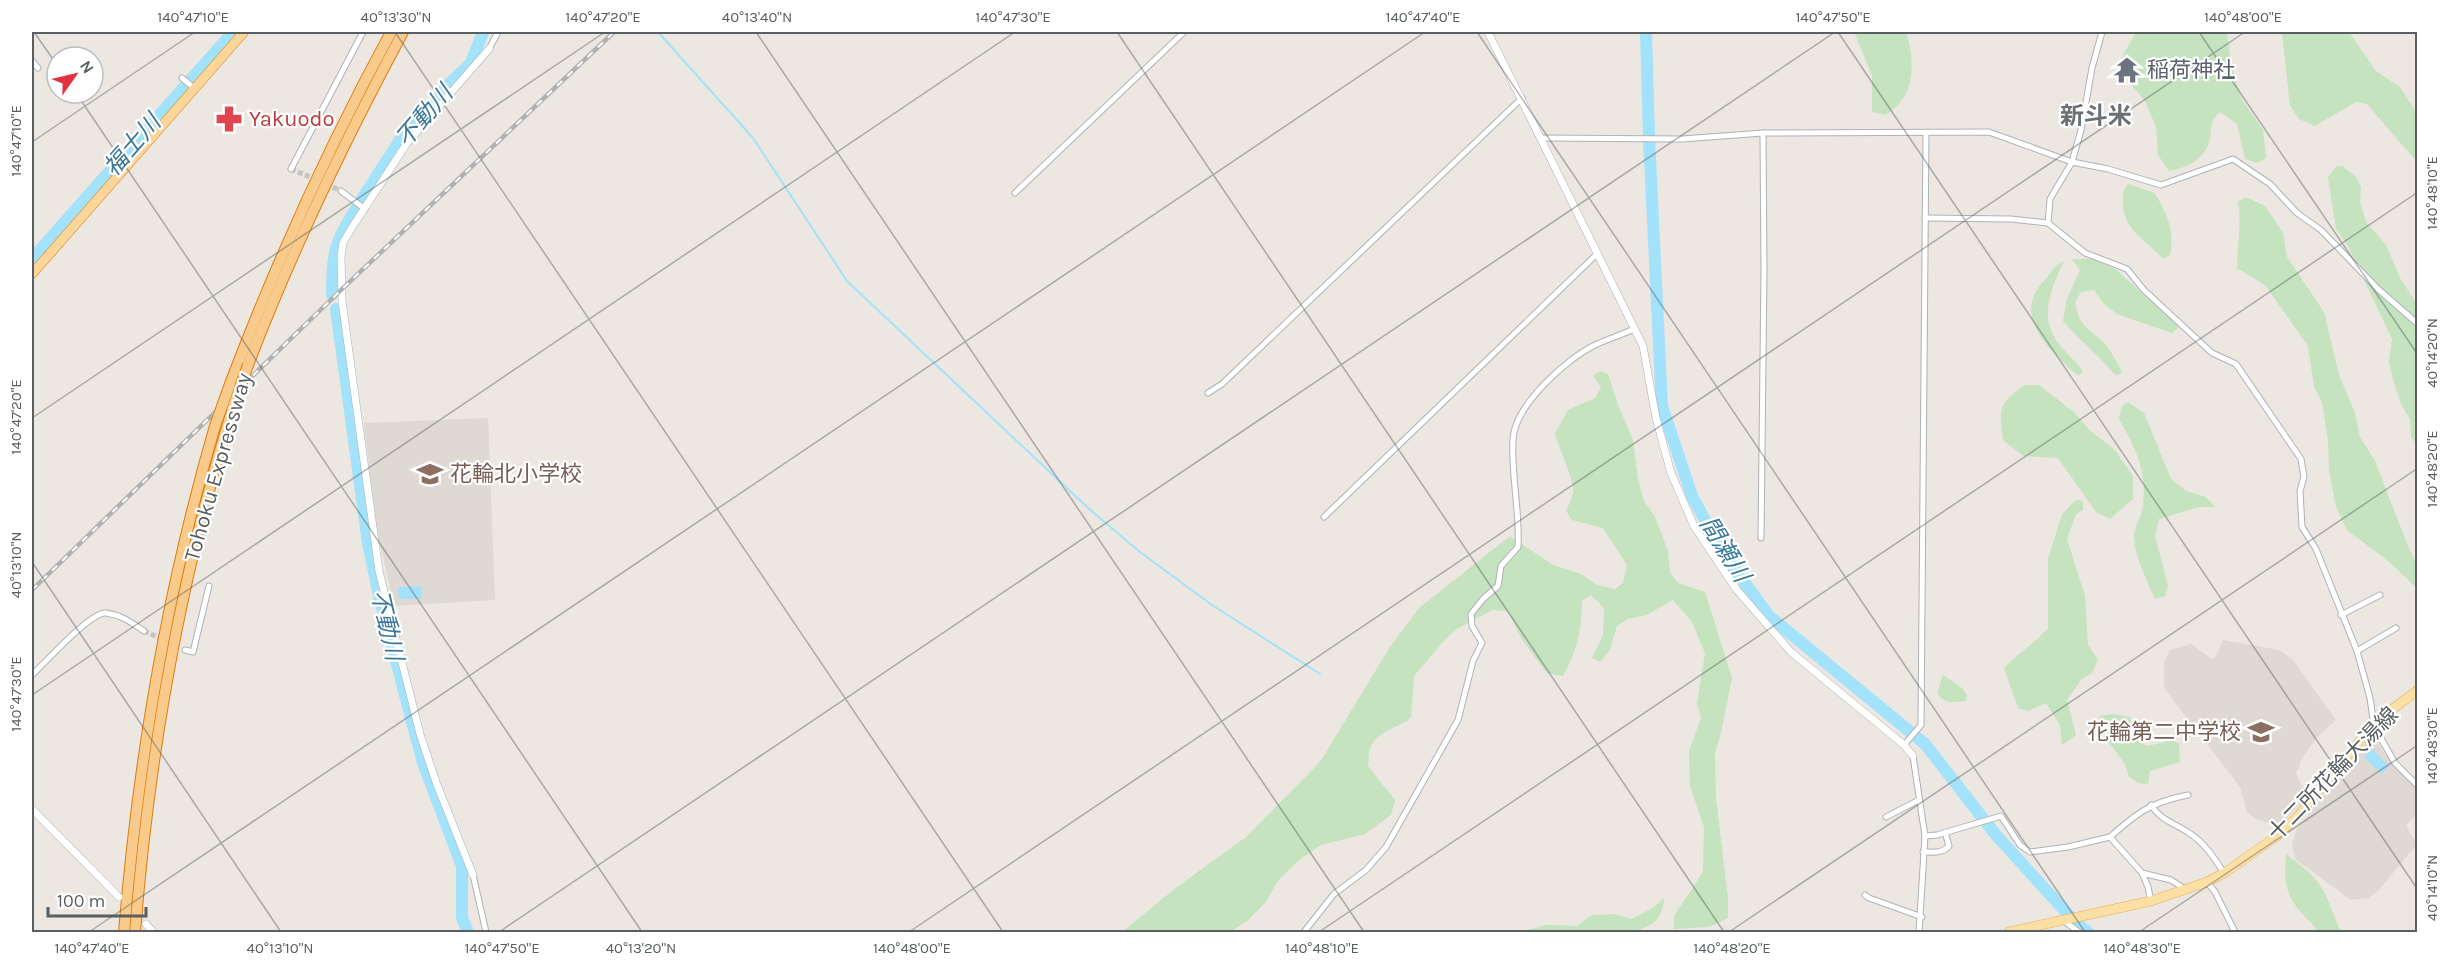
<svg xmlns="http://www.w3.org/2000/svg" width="2449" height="964" font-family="Karla,'Noto Sans JP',sans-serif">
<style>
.education{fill:#ded9d2}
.green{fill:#c4e3be}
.water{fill:#a2e2fb}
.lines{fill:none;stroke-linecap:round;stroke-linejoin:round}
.stream{stroke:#a2e2fb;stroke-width:2}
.river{stroke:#a2e2fb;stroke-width:12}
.minor-tunnel{stroke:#c7c5c1;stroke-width:5;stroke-dasharray:5 2.5;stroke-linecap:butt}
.minor-casing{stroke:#aeb3b6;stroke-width:7}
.tertiary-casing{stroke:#aeb3b6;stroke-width:8}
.primary-casing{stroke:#eaab5b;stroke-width:10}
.trunk-casing{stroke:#e27b0a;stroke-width:10}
.motorway-casing{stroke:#e27b0a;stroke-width:12}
.minor{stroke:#fff;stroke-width:5}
.tertiary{stroke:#fff;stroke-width:7}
.primary{stroke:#fbe0a6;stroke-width:9}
.trunk{stroke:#fad699;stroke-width:9}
.motorway{stroke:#f8cb8c;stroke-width:10}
.rail-casing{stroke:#b0b1b1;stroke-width:4.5}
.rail{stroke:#fff;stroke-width:2;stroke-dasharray:7;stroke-linecap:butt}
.motorway-bridge-casing{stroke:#e27b0a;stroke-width:12;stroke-linecap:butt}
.motorway-bridge{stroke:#f8cb8c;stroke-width:10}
.ticks{fill:none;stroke:#595e61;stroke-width:1.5;stroke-opacity:0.45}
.labels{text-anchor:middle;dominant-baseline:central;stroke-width:4.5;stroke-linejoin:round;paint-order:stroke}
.worship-label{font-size:22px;fill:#5b616d;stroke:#fff;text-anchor:start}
.health-label{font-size:22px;fill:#be3a42;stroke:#fff;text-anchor:start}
.street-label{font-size:22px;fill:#595e61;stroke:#fff}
.education-label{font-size:22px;fill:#785e54;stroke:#fff;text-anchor:start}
.water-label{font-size:24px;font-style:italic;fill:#3b799a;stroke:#fff}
.neighbourhood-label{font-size:24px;font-weight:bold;fill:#6a7073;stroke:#fff}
.neatline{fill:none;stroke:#595e61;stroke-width:2}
.ticks-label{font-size:15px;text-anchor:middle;fill:#595e61}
</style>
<rect width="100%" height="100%" fill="#ece7e1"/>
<g class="education">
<path d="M 488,418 L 495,600 L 394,606 L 376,525 L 364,423 Z"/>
<path d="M 2223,640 L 2279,650 L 2293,660 L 2336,720 L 2317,737 L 2303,757 L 2296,773 L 2304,791 L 2302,802 L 2279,826 L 2256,819 L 2247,812 L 2240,787 L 2164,688 L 2164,662 L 2170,650 L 2191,644 L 2210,658 L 2215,658 Z"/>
<path d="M 2373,734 L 2384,753 L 2417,790 L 2417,813 L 2406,826 L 2417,844 L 2378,891 L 2368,898 L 2351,900 L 2295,859 L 2292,844 L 2297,829 Z"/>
</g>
<g class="green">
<path d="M 1854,32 L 1905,32 L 1907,34 C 1915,65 1916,97 1885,115 L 1872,112 L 1872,75 Z"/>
<path d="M 2136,32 L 2227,32 L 2231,64 L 2241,98 L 2263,130 L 2266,158 L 2258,163 L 2245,159 L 2237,124 L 2220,112 C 2208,123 2213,127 2209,142 C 2204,160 2186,168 2169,171 L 2158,155 L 2156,127 L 2145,101 L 2130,83 L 2120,77 L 2121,59 Z"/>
<path d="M 2282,32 L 2349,32 L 2376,71 L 2400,87 L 2417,113 L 2417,162 L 2367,104 L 2356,102 L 2315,126 L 2299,119 L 2290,106 Z"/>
<path d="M 2337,166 L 2343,166 L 2356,177 L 2361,187 L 2360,201 L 2366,222 L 2386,245 L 2400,278 L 2417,304 L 2417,445 L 2411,437 L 2410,419 L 2401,404 L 2393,380 L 2389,362 L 2392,339 L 2348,246 L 2336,229 L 2328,177 Z"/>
<path d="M 2128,184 L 2155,193 C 2167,215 2175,230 2170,255 L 2163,259 C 2147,240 2122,230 2123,202 C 2123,194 2123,190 2128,184 Z"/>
<path d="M 2246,197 L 2265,206 L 2283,233 L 2287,257 L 2324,312 L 2339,375 L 2355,413 L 2360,437 L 2375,461 L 2406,541 L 2417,565 L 2417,588 L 2387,560 L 2347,530 L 2336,507 L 2329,471 L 2328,440 L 2322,402 L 2314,387 L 2308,346 L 2265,285 L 2237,268 C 2237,246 2242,223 2238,202 Z"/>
<path d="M 2072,259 L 2092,259 L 2115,269 L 2177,324 L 2178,328 L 2172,333 L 2117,314 L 2104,304 L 2094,290 L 2081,292 L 2075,302 C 2079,325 2085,326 2101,340 C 2111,349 2116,361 2122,372 L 2116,376 C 2100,356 2080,341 2063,321 L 2067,299 L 2080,270 Z"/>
<path d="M 2064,261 C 2051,289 2038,317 2059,344 C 2066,354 2077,361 2083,372 L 2078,376 C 2051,352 2010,316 2044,281 C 2051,273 2054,265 2064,261 Z"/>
<path d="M 1600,371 L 1608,374 L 1618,405 L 1633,440 L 1638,480 L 1644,501 L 1655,517 L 1668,551 L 1670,573 L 1678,583 L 1705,592 L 1732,678 L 1721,733 L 1715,753 L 1716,799 L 1728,898 L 1728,918 L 1709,927 L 1674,929 L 1674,916 L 1703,872 L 1704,827 L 1690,786 L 1689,751 L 1701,718 L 1697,703 L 1705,653 L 1692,622 L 1673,600 L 1646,615 L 1628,619 L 1617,626 L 1610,650 L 1600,662 L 1592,658 L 1603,635 L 1604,608 L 1591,595 L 1582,601 C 1581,632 1578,649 1563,676 L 1547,673 L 1521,638 L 1508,611 L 1492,610 L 1455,630 L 1442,643 L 1414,676 L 1411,718 C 1399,727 1378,731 1371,746 C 1368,751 1369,760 1368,766 L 1395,800 L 1391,815 L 1365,834 L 1321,845 L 1299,860 L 1277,882 L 1266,902 L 1246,922 L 1230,932 L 1122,932 L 1177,887 L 1246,837 L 1320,762 L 1390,647 L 1419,608 L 1510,536 L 1553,565 L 1581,574 L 1597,585 L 1615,589 L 1623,583 L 1627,565 L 1603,528 L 1572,520 L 1566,511 C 1568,506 1572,499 1573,493 C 1575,480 1559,449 1555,434 L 1568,410 L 1595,398 L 1601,387 L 1593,376 Z"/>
<path d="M 2025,385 L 2039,385 L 2075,413 L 2089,430 L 2114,449 L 2133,476 L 2133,499 L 2110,519 L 2096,512 L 2058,458 L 2023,456 L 2003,440 C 1999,410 1998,403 2025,385 Z"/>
<path d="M 2128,402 L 2144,413 L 2171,479 L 2186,491 L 2206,497 L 2215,507 L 2199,507 L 2159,519 L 2155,536 L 2168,586 L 2165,596 L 2155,599 C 2147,580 2135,558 2134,537 C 2134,527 2142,516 2143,506 C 2147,470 2136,449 2119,419 L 2122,406 Z"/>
<path d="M 2076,500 L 2083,501 L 2083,510 L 2076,514 L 2067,539 L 2085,596 L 2088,645 L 2098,660 L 2092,673 L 2081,680 L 2067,700 L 2076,735 L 2062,745 L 2060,725 L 2046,703 L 2028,711 L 2018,708 L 2004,668 C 2018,654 2035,643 2048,628 L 2048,559 L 2062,514 Z"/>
<path d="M 1943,675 L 1962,688 L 1967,695 L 1966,701 C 1952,702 1945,705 1937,693 Z"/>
<path d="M 2114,714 L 2130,717 L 2134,736 L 2146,746 L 2162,743 L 2171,739 L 2179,744 L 2180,762 L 2150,771 L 2148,784 L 2138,783 L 2129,777 L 2125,764 L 2097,726 L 2099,716 Z"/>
<path d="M 2286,854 C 2301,866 2319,878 2326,896 C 2332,908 2335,920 2341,932 L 2317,932 C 2313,922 2305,918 2299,910 C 2283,890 2285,877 2286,854 Z"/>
<path d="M 1664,898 C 1662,921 1654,924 1634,932 L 1520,932 L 1546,925 L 1577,926 L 1592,915 L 1615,914 L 1631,919 L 1653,908 Z"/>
</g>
<g class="water">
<path d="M 422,586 L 422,599 L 399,599 L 398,587 Z"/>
<path d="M 2372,749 L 2389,766 L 2381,774 L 2364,757 Z"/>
</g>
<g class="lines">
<path class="stream" d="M 658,32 L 753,138 L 847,281 L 1088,508 L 1140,552 L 1212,605 L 1320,674"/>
<g class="river">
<path d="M 1646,32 L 1649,138 L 1662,406 L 1692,496 L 1721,550 L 1769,616 L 1925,744 L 1996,835 L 2075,922 L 2088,932"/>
<path d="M 362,199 L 402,137 L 431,107 L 446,87 L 471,63 L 483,32"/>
<path d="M 32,259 L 233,32"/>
<path d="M 332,295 C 332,256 334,242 356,209"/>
<path d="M 336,309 L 368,543 L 380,600 L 423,763 L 462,866 L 462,918 L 468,932"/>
</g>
<g class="minor-tunnel">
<path d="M 291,169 L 317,180"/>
<path d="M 326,184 L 341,191"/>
<path d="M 144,631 L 164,640"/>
</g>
<g class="minor-casing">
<g id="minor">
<path d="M 489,49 L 498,32"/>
<path d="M 32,61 L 38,68"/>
<path d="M 182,78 L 194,88"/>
<path d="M 1541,138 L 1682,139 L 1763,133 L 1989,132 L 2072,162 L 2108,169 L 2161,185 L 2233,159 L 2270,184 L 2297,213 L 2321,230 L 2378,289 L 2418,324"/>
<path d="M 291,169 L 363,32"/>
<path d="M 341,191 L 365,209"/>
<path d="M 1015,193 L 1184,32"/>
<path d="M 1925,218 L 2011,219 L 2048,223 L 2085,253 L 2127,269 L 2144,290 L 2212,353 L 2236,364 L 2301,459 L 2304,477 L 2300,491 L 2302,527 L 2316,549 L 2357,651 L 2370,698 L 2374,726 L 2395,763 L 2418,786"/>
<path d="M 2048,223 L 2050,199 L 2072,162 L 2081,130 L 2092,68 L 2102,32"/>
<path d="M 1208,393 L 1222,384 L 1522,98"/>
<path d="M 1324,517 L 1597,254"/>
<path d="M 1761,538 L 1764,270 L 1763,133"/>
<path d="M 2341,615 L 2380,595"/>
<path d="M 185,650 L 193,652 L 209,586"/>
<path d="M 2357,651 L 2396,628"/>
<path d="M 32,675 C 45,663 90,612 106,613 C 122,615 132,623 144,631"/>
<path d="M 1904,745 L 1921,725 L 1926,133"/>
<path d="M 1913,756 L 1925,836 L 1919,932"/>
<path d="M 2151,805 C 2161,821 2175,823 2189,833 C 2204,842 2215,859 2224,873"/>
<path d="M 1886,817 L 1919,800"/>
<path d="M 1925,836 L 1937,835 L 2001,816 L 2020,845 L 2030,852 L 2068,847 L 2110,837 L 2142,873 L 2171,880 L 2185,889"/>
<path d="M 2110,837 C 2137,813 2151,802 2188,795"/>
<path d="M 1923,852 C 1933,852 1942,854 1949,846 L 1945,832"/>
<path d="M 2142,873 L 2148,887 L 2151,901"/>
<path d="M 473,875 L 486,932"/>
<path d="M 2207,882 L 2215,892 L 2235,932"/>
<path d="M 1865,895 L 1869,898 L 1922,917"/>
<path d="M 2064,921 L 2079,932"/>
<path d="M 1304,932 L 1334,894 L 1366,870 L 1386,847 L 1458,720 L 1473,661 L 1482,643 L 1472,626 L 1471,614 L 1483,599 L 1498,586 L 1501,566 L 1518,547 C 1520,511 1511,475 1513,440 C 1514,406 1566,359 1595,345 C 1608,339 1621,335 1634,329"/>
</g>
</g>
<g class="tertiary-casing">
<g id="tertiary">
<path d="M 1488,32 L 1643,346 L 1656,418 L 1671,473 L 1694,526 L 1736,589 L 1791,652 L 1904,745 L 1913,756"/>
<path d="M 32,809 L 119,897"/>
<path d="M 473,875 L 436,782 L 420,734 L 379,571 L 342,301 L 341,256 L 343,243 L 351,229 L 407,143 L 489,49"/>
<path d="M 146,924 L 153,932"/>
</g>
</g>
<g class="primary-casing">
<path id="primary" d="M 2009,932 L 2151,901 L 2207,882 L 2226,872 L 2277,836 L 2298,816 L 2363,737 L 2390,711 L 2418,690"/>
</g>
<g class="trunk-casing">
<path id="trunk" d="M 32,274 L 244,32"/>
</g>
<g class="motorway-casing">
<g id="motorway">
<path d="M 248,365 C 292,250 345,140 403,32"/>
<path d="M 230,384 C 276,263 329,146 391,32"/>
<path d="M 124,932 C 138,761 167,591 215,426"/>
<path d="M 135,932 C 149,755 180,580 232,410"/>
</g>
</g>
<use href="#minor" class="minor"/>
<use href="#tertiary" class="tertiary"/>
<use href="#primary" class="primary"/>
<use href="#trunk" class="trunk"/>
<use href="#motorway" class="motorway"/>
<g class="rail-casing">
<path id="rail" d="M 32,590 L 341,290 L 614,32"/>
</g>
<use href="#rail" class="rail"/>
<g class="motorway-bridge-casing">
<g id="motorway-bridge">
<path d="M 232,410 L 248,365"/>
<path d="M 215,426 L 230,384"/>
</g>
</g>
<use href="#motorway-bridge" class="motorway-bridge"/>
</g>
<path class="ticks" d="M 34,32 L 57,65M 395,32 L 1003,932M 756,32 L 1364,932M 1117,32 L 1724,932M 1477,32 L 2085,932M 1838,32 L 2418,890M 2199,32 L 2418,355M 76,93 L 642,932M 32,142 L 195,32M 32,418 L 605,32M 32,562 L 281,932M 32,695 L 1015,32M 89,932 L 1425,32M 499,932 L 1835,32M 909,932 L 2245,32M 1319,932 L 2418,192M 1729,932 L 2418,468M 2139,932 L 2418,745"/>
<defs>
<g id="temple-bare" transform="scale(2.07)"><path d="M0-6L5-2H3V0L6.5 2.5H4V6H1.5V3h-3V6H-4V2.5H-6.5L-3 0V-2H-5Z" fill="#6b7280" stroke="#fff" stroke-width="2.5" paint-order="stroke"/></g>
<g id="pharmacy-bare" transform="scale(2.07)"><path d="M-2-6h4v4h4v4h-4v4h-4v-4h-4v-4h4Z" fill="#e0444e" stroke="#fff" stroke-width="2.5" paint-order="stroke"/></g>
<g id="school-bare" transform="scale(2.07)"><path d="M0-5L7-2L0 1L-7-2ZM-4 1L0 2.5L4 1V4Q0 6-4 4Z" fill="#8d6e63" stroke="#fff" stroke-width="2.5" paint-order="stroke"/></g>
</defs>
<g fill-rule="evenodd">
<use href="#temple-bare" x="2127" y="70"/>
<use href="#pharmacy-bare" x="229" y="119"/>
<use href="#school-bare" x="430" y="474"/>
<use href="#school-bare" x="2261" y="732"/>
</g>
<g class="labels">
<g class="worship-label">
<text x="2147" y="70">稲荷神社</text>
</g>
<g class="health-label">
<text x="249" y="119">Yakuodo</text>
</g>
<g class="street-label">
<text transform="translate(218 467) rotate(-74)">Tohoku Expressway</text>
<text transform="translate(2333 774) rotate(-46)">十二所花輪大湯線</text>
</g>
<g class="education-label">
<text x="450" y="474">花輪北小学校</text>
<text x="2241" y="732" text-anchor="end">花輪第二中学校</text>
</g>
<g class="water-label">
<text transform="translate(424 116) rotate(-49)">不動川</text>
<text transform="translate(132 145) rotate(-49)">福士川</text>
<text transform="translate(1725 549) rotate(58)">間瀬川</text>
<text transform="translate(387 625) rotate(77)">不動川</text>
</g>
<g class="neighbourhood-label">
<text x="2096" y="116">新斗米</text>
</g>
</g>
<rect width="2449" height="964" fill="none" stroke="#ffffff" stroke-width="66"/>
<g transform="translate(75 75) rotate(56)"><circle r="28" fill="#ffffff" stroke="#bdbfc0" stroke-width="1.5"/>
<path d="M0-4.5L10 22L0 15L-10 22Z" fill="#e13241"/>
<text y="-9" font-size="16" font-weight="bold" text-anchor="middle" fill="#595e61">N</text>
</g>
<path d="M48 907v9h98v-9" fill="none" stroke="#595e61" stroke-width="3"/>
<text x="57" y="907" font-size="18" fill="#595e61" stroke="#ffffff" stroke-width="4.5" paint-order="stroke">100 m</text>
<rect x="33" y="33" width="2383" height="898" class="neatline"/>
<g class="ticks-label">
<text x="193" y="22">140°47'10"E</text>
<text x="396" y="22">40°13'30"N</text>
<text x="603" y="22">140°47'20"E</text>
<text x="757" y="22">40°13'40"N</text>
<text x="1013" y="22">140°47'30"E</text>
<text x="1423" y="22">140°47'40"E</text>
<text x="1833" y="22">140°47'50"E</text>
<text x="2243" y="22">140°48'00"E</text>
<text transform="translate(16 141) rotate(-90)" y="5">140°47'10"E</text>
<text transform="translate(2432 193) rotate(-90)" y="5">140°48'10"E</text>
<text transform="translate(2432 353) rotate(-90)" y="5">40°14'20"N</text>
<text transform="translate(16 417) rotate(-90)" y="5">140°47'20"E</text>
<text transform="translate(2432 469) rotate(-90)" y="5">140°48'20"E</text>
<text transform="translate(16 565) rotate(-90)" y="5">40°13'10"N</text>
<text transform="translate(16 694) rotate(-90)" y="5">140°47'30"E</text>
<text transform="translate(2432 746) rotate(-90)" y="5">140°48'30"E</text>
<text transform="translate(2432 888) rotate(-90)" y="5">40°14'10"N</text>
<text x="92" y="953">140°47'40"E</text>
<text x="280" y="953">40°13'10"N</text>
<text x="502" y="953">140°47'50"E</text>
<text x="641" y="953">40°13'20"N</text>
<text x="912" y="953">140°48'00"E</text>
<text x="1322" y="953">140°48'10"E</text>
<text x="1732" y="953">140°48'20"E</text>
<text x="2142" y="953">140°48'30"E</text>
</g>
</svg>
